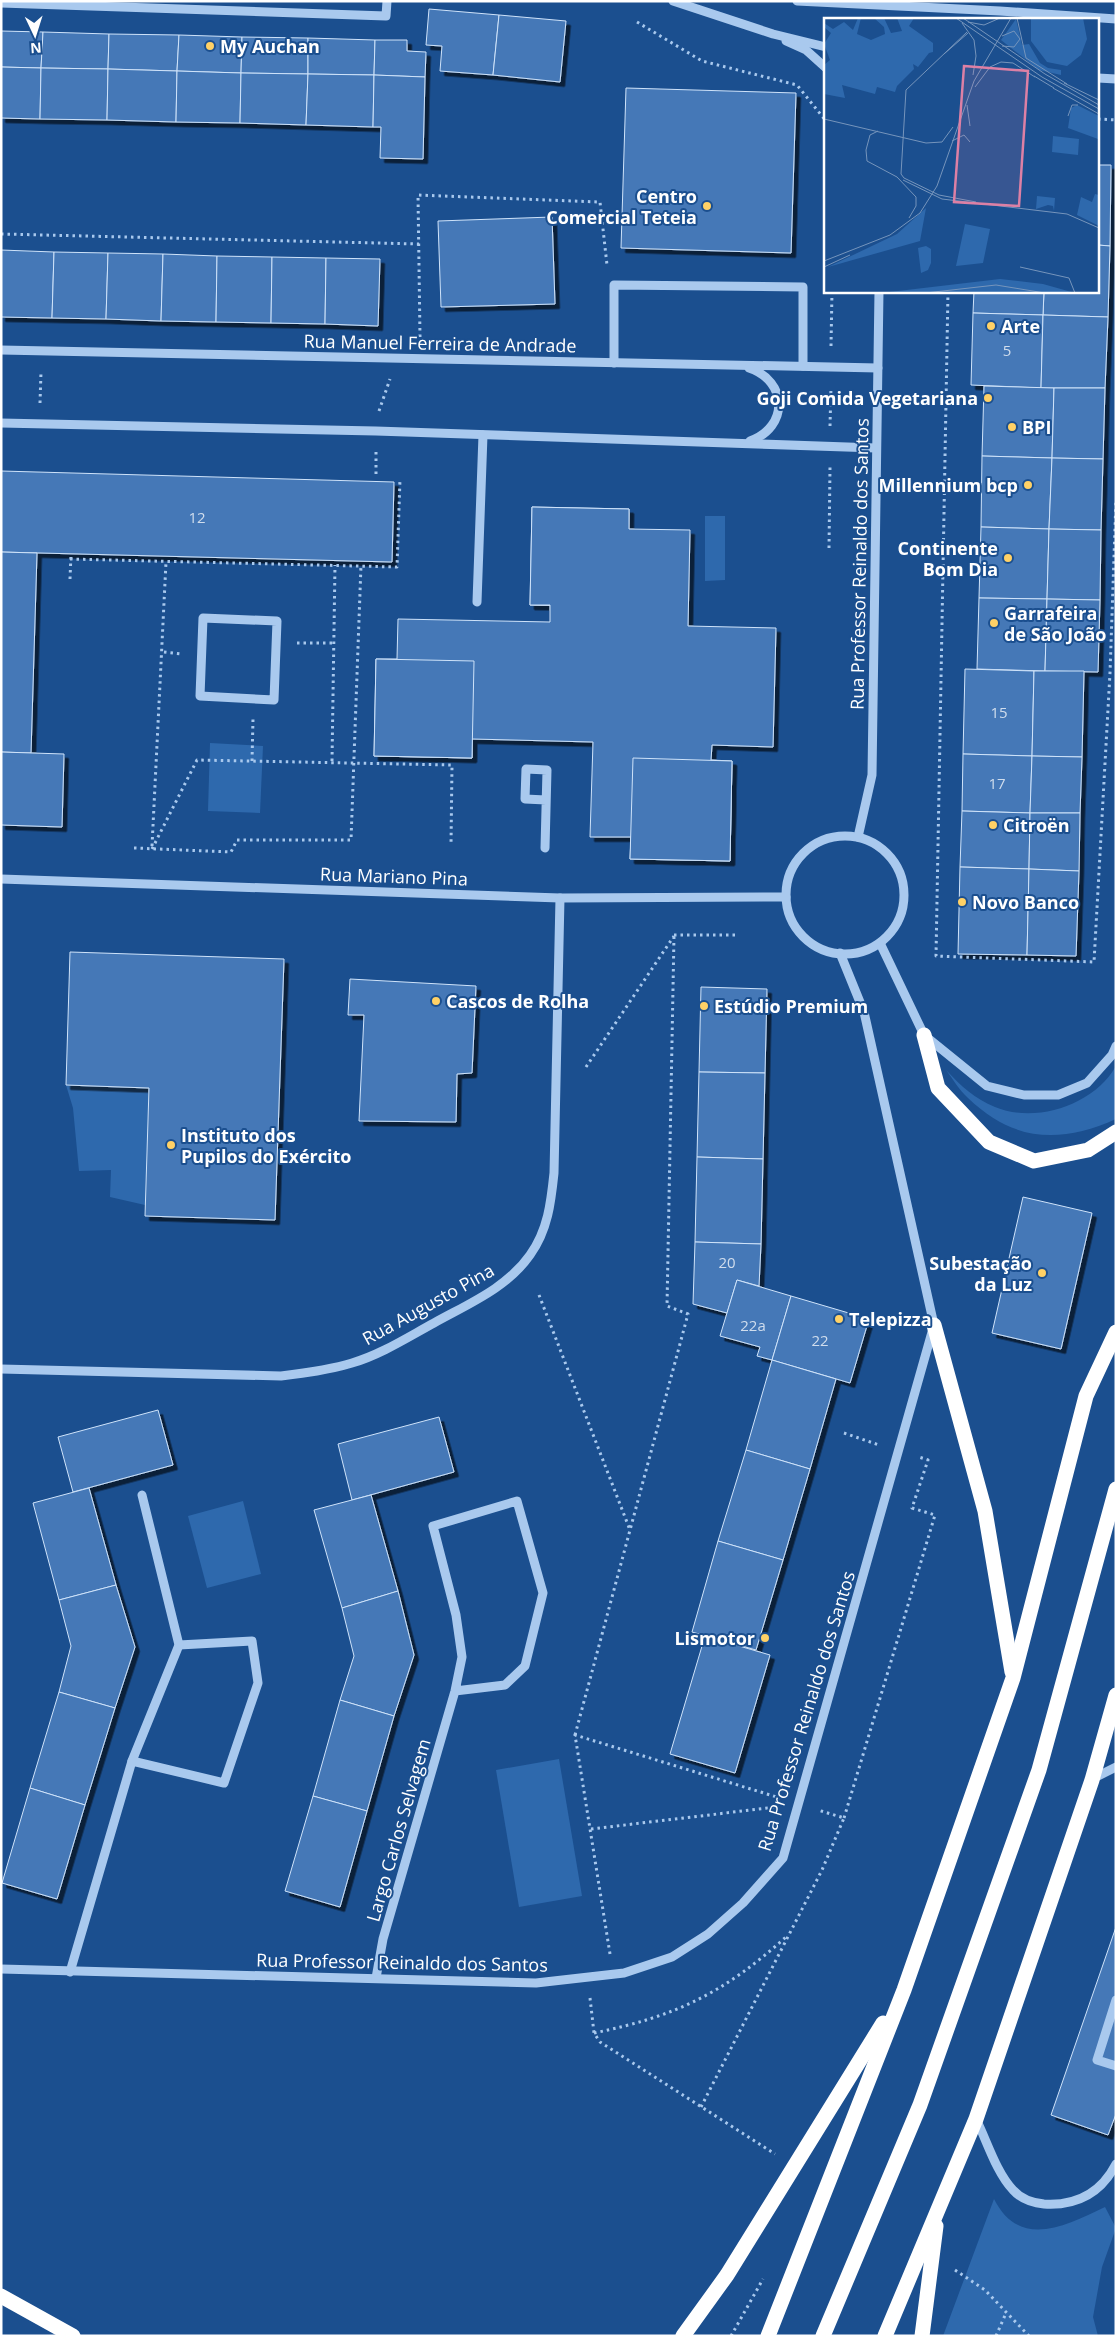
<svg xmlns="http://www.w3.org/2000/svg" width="1117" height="2337" font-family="'Open Sans',sans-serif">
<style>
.green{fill:#2e69ad}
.building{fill:#4478b7;stroke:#cfe3fa;filter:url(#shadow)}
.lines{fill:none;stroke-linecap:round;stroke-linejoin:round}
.path{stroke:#a9c9ee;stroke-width:3;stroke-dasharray:2.5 4;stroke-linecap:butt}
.minor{stroke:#a9c9ee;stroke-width:9}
.highway{stroke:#fff;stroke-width:15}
.poi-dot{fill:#ffd166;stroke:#1b4f8f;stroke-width:2}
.labels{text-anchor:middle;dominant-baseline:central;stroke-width:4;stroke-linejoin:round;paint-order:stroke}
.number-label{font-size:15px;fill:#d0dded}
.poi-label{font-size:18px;font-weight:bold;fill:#fff;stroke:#1b4f8f;text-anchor:start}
.street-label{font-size:18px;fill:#fff;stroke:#1b4f8f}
.inset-road{fill:none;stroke:#7695bc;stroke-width:1}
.view{fill:#dd80a5;fill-opacity:0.15;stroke:#dd80a5;stroke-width:2.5}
.inset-edge{fill:none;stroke:#fff;stroke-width:2.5}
</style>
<defs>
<filter id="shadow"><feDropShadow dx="4.5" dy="4.5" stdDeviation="0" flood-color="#0009"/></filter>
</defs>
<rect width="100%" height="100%" fill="#1b4f8f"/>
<g class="green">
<path d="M 705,516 L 725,516 L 725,580 L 705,581 Z"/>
<path d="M 210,743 L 263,746 L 260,813 L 208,811 Z"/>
<path d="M 1116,1066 L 1116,1119 C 1060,1144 1014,1142 968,1098 C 959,1090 953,1079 946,1070 C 961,1086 975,1099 995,1107 C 1036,1124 1094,1105 1116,1066 Z"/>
<path d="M 66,1085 L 149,1088 L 145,1205 L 110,1197 L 111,1170 L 79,1171 L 73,1108 Z"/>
<path d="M 243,1501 L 261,1574 L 207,1588 L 188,1516 Z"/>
<path d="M 559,1759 L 582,1896 L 519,1907 L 496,1770 Z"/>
<path d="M 994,2199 C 1020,2250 1065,2226 1105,2207 L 1116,2228 L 1102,2267 L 1093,2317 L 1098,2336 L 943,2336 Z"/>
</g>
<g class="building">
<path d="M 429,9 L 499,15 L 493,75 L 440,71 L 442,46 L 426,45 Z"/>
<path d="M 499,15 L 566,21 L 560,82 L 493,75 Z"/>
<path d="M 1,31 L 43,32 L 41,68 L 1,67 Z"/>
<path d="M 43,32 L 109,34 L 108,69 L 41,68 Z"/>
<path d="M 109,34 L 179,35 L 177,71 L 108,69 Z"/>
<path d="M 179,35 L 242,37 L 241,73 L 177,71 Z"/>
<path d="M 242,37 L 308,38 L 308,74 L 241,73 Z"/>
<path d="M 308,38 L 375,40 L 374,75 L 308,74 Z"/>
<path d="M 375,40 L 407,40 L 407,51 L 426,52 L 425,77 L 374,75 Z"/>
<path d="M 1,67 L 41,68 L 40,119 L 1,118 Z"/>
<path d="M 41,68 L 108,69 L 107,120 L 40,119 Z"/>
<path d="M 108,69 L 177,71 L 176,122 L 107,120 Z"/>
<path d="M 177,71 L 241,73 L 240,123 L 176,122 Z"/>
<path d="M 241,73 L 308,74 L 306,125 L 240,123 Z"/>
<path d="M 308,74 L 374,75 L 373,127 L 306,125 Z"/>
<path d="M 374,75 L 425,77 L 423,159 L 380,158 L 381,127 L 373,127 Z"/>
<path d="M 626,88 L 796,93 L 791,253 L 621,248 Z"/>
<path d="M 1098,165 L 1111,165 L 1110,246 L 1098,245 Z"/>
<path d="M 552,217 L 555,304 L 441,307 L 438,221 Z"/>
<path d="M 1098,245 L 1110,246 L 1108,317 L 1043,315 L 1044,291 L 1098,291 Z"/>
<path d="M 1,250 L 54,252 L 52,318 L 1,317 Z"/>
<path d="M 54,252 L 108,253 L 106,319 L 52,318 Z"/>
<path d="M 108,253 L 163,254 L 161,321 L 106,319 Z"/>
<path d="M 163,254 L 217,256 L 216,322 L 161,321 Z"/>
<path d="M 217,256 L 272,257 L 271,323 L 216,322 Z"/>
<path d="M 272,257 L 326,258 L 325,324 L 271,323 Z"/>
<path d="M 326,258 L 380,259 L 378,326 L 325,324 Z"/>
<path d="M 974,291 L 1044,291 L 1043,315 L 973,313 Z"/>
<path d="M 973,313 L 1043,315 L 1041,388 L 971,385 Z"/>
<path d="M 1043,315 L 1108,317 L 1105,388 L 1041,388 Z"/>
<path d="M 984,386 L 1054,388 L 1052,458 L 982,456 Z"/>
<path d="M 1054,388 L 1105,388 L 1103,459 L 1052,458 Z"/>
<path d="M 982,456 L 1052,458 L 1049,529 L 981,527 Z"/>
<path d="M 1052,458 L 1103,459 L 1101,530 L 1049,529 Z"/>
<path d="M 1,471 L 394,482 L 392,562 L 1,552 Z"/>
<path d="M 532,507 L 629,509 L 627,607 L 530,605 Z"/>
<path d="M 532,507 L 629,509 L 629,529 L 690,530 L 688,626 L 776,628 L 773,747 L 712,745 L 711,760 L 732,761 L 730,861 L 630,859 L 631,837 L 590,837 L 593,742 L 472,739 L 472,758 L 374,756 L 376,659 L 397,659 L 398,619 L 550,622 L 550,605 L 530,605 Z"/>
<path d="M 981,527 L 1049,529 L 1047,599 L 979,598 Z"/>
<path d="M 1049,529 L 1101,530 L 1100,600 L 1047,599 Z"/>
<path d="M 1,552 L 37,553 L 31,753 L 1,752 Z"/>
<path d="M 979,598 L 1047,599 L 1045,671 L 977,669 Z"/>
<path d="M 1047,599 L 1100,600 L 1098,672 L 1045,671 Z"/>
<path d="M 376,659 L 474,661 L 472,758 L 374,756 Z"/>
<path d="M 965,669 L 1034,671 L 1032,756 L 963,754 Z"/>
<path d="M 1034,671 L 1084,671 L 1082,757 L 1032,756 Z"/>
<path d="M 1,752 L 64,754 L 62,827 L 1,825 Z"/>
<path d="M 963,754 L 1032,756 L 1030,813 L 962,811 Z"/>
<path d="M 1032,756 L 1082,757 L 1080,813 L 1030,813 Z"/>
<path d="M 633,758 L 732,761 L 730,861 L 630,859 Z"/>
<path d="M 962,811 L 1030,813 L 1029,869 L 960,867 Z"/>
<path d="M 1030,813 L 1080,813 L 1079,871 L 1029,869 Z"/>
<path d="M 960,867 L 1029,869 L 1027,955 L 958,954 Z"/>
<path d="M 1029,869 L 1079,871 L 1076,956 L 1027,955 Z"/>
<path d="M 70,952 L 284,959 L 275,1220 L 145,1216 L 149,1088 L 66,1085 Z"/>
<path d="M 350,979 L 476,986 L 472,1073 L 457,1074 L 456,1122 L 359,1121 L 364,1015 L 348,1015 Z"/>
<path d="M 701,987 L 767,989 L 765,1073 L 699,1072 Z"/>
<path d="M 699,1072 L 765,1073 L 763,1159 L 697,1157 Z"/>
<path d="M 697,1157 L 763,1159 L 761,1244 L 695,1242 Z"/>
<path d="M 1023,1197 L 1092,1213 L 1061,1349 L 992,1333 Z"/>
<path d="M 695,1242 L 761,1244 L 759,1286 L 737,1280 L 727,1313 L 693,1304 Z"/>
<path d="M 737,1280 L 791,1296 L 772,1360 L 757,1356 L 760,1347 L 720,1336 Z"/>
<path d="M 791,1296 L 869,1319 L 850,1383 L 772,1360 Z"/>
<path d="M 772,1360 L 836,1379 L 810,1469 L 746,1450 Z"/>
<path d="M 158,1410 L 173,1465 L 73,1492 L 58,1437 Z"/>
<path d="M 439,1417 L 454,1472 L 352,1500 L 338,1444 Z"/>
<path d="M 746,1450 L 810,1469 L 783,1560 L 718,1541 Z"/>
<path d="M 89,1488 L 116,1585 L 59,1600 L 33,1503 Z"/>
<path d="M 371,1495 L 398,1591 L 342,1608 L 314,1510 Z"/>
<path d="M 718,1541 L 783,1560 L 756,1650 L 692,1632 Z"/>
<path d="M 116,1585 L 135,1647 L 115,1708 L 59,1692 L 71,1646 L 59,1600 Z"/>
<path d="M 398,1591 L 414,1655 L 394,1716 L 340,1700 L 354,1656 L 342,1608 Z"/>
<path d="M 705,1636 L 770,1655 L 735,1773 L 670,1754 Z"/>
<path d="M 59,1692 L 115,1708 L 85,1805 L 30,1788 Z"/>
<path d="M 340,1700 L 394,1716 L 367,1811 L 313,1796 Z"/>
<path d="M 30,1788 L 85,1805 L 57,1899 L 2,1883 Z"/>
<path d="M 313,1796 L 367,1811 L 340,1907 L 285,1891 Z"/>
<path d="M 1116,1927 L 1116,2114 L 1108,2135 L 1051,2115 Z"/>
</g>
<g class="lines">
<g class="path">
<path d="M 637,22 L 702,61 L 797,85 L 826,121"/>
<path d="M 1098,119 L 1116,120"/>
<path d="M 1,234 L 419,244"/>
<path d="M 948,291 L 936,956 L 1094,962 L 1110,673 L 1116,499"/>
<path d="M 420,337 L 418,195 L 600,202 L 607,265"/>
<path d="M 831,346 L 832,291"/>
<path d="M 40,403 L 41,372"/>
<path d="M 379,411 L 390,379"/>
<path d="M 830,426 L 831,387"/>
<path d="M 376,452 L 376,478"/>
<path d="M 829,548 L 830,467"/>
<path d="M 70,559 L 397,567 L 400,479"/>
<path d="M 70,579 L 71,554"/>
<path d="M 297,643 L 334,643"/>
<path d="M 164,652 L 181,654"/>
<path d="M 252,761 L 253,719"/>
<path d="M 332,761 L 335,565"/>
<path d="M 152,846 L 166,562"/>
<path d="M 134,848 L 231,852 L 237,840 L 351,840 L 361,565"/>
<path d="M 152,849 L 197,760 L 452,765 L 451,844"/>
<path d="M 674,935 L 738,935"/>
<path d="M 586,1067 L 674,936"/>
<path d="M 539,1295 L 630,1530"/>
<path d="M 844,1433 L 879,1445"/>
<path d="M 575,1735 L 688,1314 L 667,1306 L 674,935"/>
<path d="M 844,1818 L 935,1515 L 912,1508 L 928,1460 L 919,1457"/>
<path d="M 591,1829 L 776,1807"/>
<path d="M 610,1954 L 575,1735 L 780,1798"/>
<path d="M 590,1998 L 594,2033 L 600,2042 L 775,2154"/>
<path d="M 594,2033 C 677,2016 724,1993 787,1936"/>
<path d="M 701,2107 L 822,1870 L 844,1818 L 818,1810"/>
<path d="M 955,2270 L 985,2290 L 1029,2336"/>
<path d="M 731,2336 L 763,2279"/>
<path d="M 996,2336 L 1006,2313"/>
</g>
<g class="minor">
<path d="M 673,1 L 773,34 L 826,47"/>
<path d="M 797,1 L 1000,11 L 1116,19"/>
<path d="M 1,3 L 386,16 L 387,1"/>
<path d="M 786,41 L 806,50 L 826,68"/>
<path d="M 1098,78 L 1116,79"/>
<path d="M 1,350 L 878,368"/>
<path d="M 614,363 L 614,285 L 803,287 L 803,366"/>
<path d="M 749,368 C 788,381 789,427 750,441"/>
<path d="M 1,423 L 376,431 L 876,448"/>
<path d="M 477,602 L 483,435"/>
<path d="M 203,618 L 277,621 L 274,700 L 200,696 Z"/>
<circle cx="845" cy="895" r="59"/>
<path d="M 858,837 L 872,775 L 879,291"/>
<path d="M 545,848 L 547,770 L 526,769 L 525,799 L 546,800"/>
<path d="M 1,879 L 560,898 L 786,897"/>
<path d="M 880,943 L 924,1035 L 987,1086 L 1024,1095 L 1058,1095 L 1087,1083 L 1112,1055 L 1116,1046"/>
<path d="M 1,1369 L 281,1376 C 305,1373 329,1370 352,1363 C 382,1354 408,1337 434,1323 C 468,1304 507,1288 530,1255 C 548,1230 551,1202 554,1173 L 560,898"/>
<path d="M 132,1761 L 224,1783 L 258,1683 L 252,1641 L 179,1645"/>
<path d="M 1092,1779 L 1116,1767"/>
<path d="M 1,1969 L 536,1983 L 624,1973 L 672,1957 L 708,1934 L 743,1903 L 783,1858 L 934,1325 L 864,1012 L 840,953"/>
<path d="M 70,1972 L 132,1761 L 179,1645 L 142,1495"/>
<path d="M 376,1978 L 383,1939 L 455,1691 L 462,1657 L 456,1615 L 433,1526 L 517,1501 L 543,1593 L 525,1666 L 505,1685 L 455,1691"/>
<path d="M 1116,2000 L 1097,2060 L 1116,2066"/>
<path d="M 976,2119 C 987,2141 996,2172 1013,2190 C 1021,2199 1033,2203 1044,2204 C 1077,2206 1101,2193 1116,2164"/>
</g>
<g class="highway">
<path d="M 924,1035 L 938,1088 L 989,1142 L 1034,1161 L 1088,1150 L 1116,1132"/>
<path d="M 934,1325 L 985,1511 L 1012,1672"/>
<path d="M 1,2296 L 73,2336"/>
<path d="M 683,2336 L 727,2275 L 883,2023"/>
<path d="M 768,2336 L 904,1990 L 1013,1678 L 1086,1396 L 1116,1332"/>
<path d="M 823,2336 L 920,2105 L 1039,1770 L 1116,1489"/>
<path d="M 885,2336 L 976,2119 L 1092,1780 L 1116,1695"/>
<path d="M 922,2336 L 936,2226"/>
</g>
</g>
<g class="poi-dot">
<circle cx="210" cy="46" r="5"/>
<circle cx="707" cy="206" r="5"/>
<circle cx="991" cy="326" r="5"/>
<circle cx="988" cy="398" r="5"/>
<circle cx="1012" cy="427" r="5"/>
<circle cx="1028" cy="485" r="5"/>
<circle cx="1008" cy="558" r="5"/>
<circle cx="994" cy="623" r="5"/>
<circle cx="993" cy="825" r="5"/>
<circle cx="962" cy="902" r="5"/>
<circle cx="436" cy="1001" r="5"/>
<circle cx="704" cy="1006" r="5"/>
<circle cx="171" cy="1145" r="5"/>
<circle cx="1042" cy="1273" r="5"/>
<circle cx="839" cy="1319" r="5"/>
<circle cx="765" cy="1638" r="5"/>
</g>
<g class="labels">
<g class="number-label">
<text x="1007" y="350">5</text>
<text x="197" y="517">12</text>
<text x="999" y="712">15</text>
<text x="997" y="783">17</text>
<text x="727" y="1262">20</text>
<text x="753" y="1325">22a</text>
<text x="820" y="1340">22</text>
</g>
<g class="poi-label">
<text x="220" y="46">My Auchan</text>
<text x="697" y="196" text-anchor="end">Centro<tspan x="697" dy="21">Comercial Teteia</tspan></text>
<text x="1001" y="326">Arte</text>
<text x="978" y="398" text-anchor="end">Goji Comida Vegetariana</text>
<text x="1022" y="427">BPI</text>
<text x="1018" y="485" text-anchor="end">Millennium bcp</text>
<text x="998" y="548" text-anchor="end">Continente<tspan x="998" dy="21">Bom Dia</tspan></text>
<text x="1004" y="613">Garrafeira<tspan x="1004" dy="21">de São João</tspan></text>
<text x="1003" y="825">Citroën</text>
<text x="972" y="902">Novo Banco</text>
<text x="446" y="1001">Cascos de Rolha</text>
<text x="714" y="1006">Estúdio Premium</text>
<text x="181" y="1135">Instituto dos<tspan x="181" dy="21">Pupilos do Exército</tspan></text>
<text x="1032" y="1263" text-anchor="end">Subestação<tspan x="1032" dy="21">da Luz</tspan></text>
<text x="849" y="1319">Telepizza</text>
<text x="755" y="1638" text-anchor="end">Lismotor</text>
</g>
<g class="street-label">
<text transform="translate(440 343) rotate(1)">Rua Manuel Ferreira de Andrade</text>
<text transform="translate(859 564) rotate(-89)">Rua Professor Reinaldo dos Santos</text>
<text transform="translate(394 876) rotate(2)">Rua Mariano Pina</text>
<text transform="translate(428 1304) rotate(-29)">Rua Augusto Pina</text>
<text transform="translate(806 1711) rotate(-73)">Rua Professor Reinaldo dos Santos</text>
<text transform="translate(398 1830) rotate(-74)">Largo Carlos Selvagem</text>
<text transform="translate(402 1962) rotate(1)">Rua Professor Reinaldo dos Santos</text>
</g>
</g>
<g transform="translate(824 18)">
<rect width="275" height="275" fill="#1b4f8f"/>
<path d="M 34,0 L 37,0 L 33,16 L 47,22 L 61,16 L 60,9 L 50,0 L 60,0 L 67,15 L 78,13 L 73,0 L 90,0 L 85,8 L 109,25 L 109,34 L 105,35 L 94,49 L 89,46 L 90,51 L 73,68 L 71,74 L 53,69 L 51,76 L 18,67 L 21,80 L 0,76 L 0,47 L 6,42 L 0,26 L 7,15 L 0,9 L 0,5 L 9,11 L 20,4 L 29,12 ZM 207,0 L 259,0 L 263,21 L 257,37 L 243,48 L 223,44 L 207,23 ZM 192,1 L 198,27 L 205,26 L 216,45 L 224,50 L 237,52 L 237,57 L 215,52 L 177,22 ZM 253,87 L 275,98 L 274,121 L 244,110 L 247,90 ZM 229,118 L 255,121 L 254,137 L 228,134 ZM 271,176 L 275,177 L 275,208 L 253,197 L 257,179 L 268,184 ZM 213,178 L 231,180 L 230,193 L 229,188 L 224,187 L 212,191 ZM 102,190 L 96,223 L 4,249 L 73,216 ZM 141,206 L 166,211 L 159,245 L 132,248 ZM 102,228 L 107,231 L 107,245 L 104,252 L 97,255 L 94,230 ZM 176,261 L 219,266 L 251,275 L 57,275 Z" fill="#2e69ad"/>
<path class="inset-road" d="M 132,0 L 218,59 L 275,91M 139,0 L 221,56 L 275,87M 193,0 L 202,40 L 243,66M 144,4 L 160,7 L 176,0M 138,5 L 150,22 L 152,38 L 149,57M 143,14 L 82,72 L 77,156 L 80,160 L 115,177 L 152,184M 178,28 L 190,29 L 196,21 L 190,13 L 178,18M 120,36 L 144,15M 210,58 L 230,70M 240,65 L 275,82M 151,69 L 166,49 L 177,44 L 189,45 L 211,59M 229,70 L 275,96M 143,87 L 146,108M 244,98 L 248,87 L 254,87M 0,101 L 102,125 L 118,124M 54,113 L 46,117 L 42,132 L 43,143 L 73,159M 128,123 L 140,117 L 146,124M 118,124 L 129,109M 73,159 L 92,179 L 92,188 L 85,200M 79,162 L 118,181 L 243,196 L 275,210M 0,243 L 66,217 L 96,195 L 113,168 L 150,63 L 187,0M 0,249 L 26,237M 196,249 L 245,260 L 251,275M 101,275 L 172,267 L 221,275"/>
<path class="view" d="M 140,48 L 204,53 L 195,188 L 130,184 Z"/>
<rect width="275" height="275" class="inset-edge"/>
</g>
<rect width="1117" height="2337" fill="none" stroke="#ffffff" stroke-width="5"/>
<g transform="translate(35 35) rotate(176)" stroke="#1b4f8f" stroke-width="4" paint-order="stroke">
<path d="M0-4L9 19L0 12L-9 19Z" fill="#ffffff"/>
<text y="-8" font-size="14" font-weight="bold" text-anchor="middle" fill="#ffffff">N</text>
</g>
</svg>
